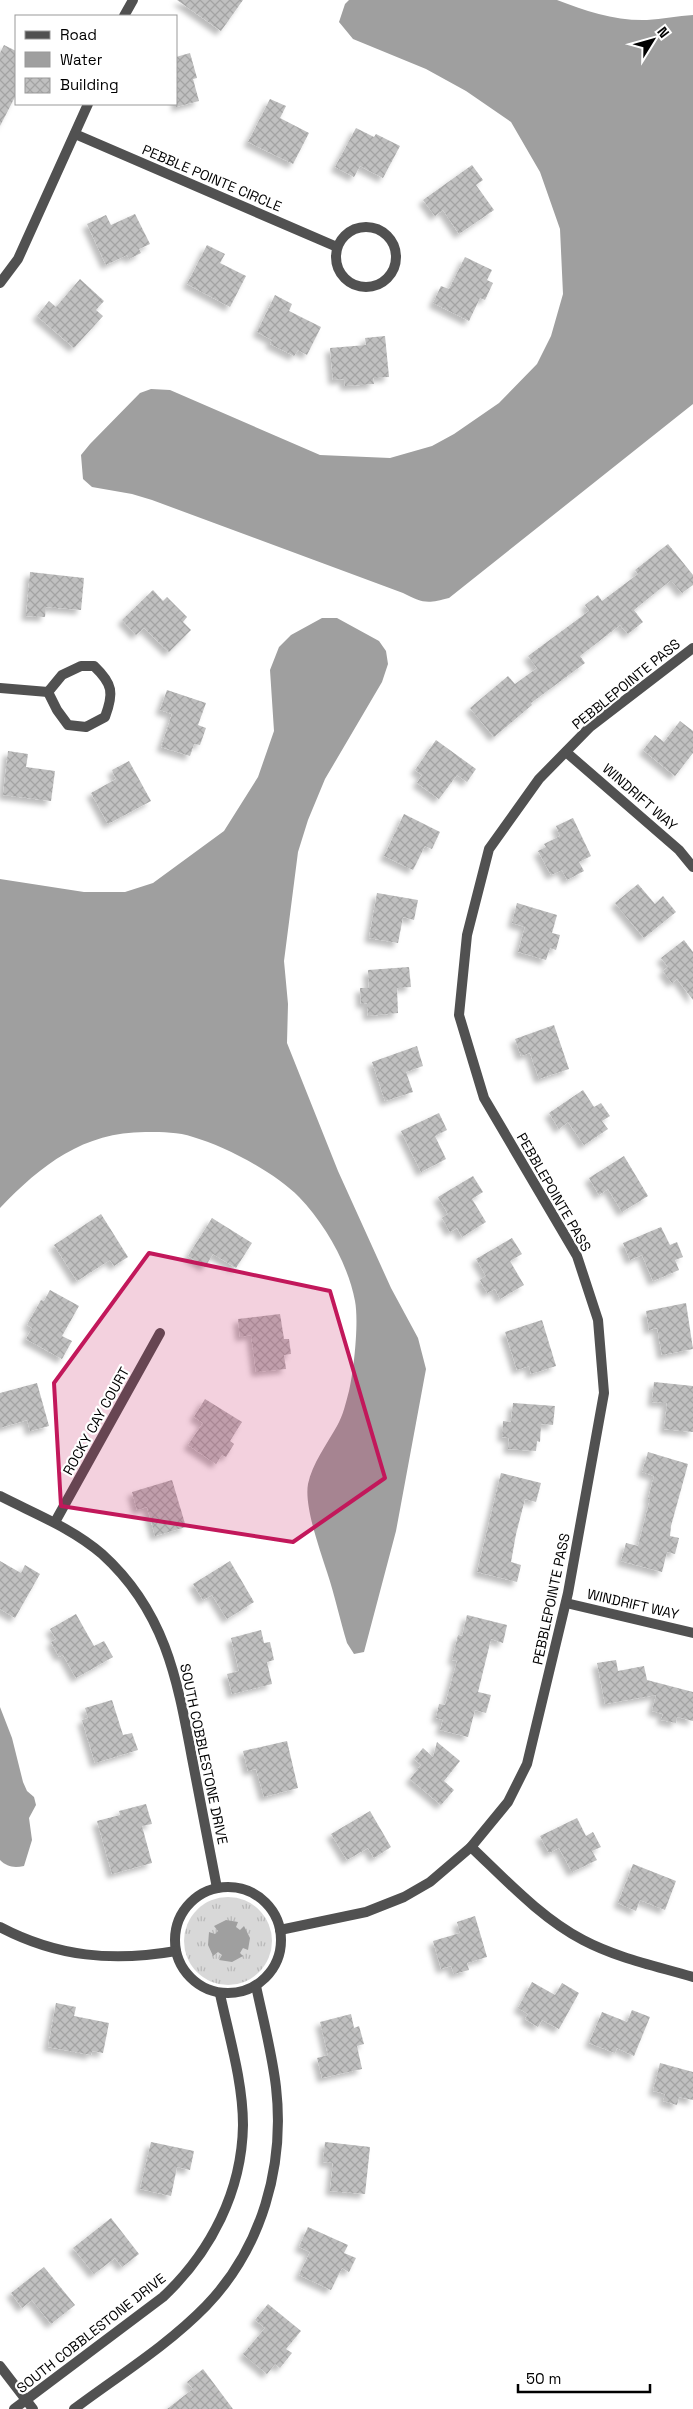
<svg xmlns="http://www.w3.org/2000/svg" width="693" height="2409" font-family="'Space Grotesk',sans-serif">
<style>
.grass{fill:url(#grass-tufts)}
.water{fill:#9f9f9f}
.building{fill:url(#building-cross-hatch);filter:url(#shadow)}
.lines{fill:none;stroke-linecap:round;stroke-linejoin:round}
.minor{stroke:#515151;stroke-width:10}
.marked{fill:#c2185b;fill-opacity:0.2;stroke:#c2185b;stroke-width:4;stroke-linejoin:round}
.labels{text-anchor:middle;dominant-baseline:central;stroke-width:4.5;stroke-linejoin:round;paint-order:stroke}
.street-label{font-size:14px;fill:#000;stroke:#fff}
</style>
<defs>
<pattern id="grass-tufts" width="24" height="20" patternUnits="userSpaceOnUse" patternTransform="scale(1.25)"><rect width="24" height="20" fill="#d8d8d8"/><path d="M3 7l-1-3M5 7V3M7 7l1-3M15 17l-1-3M17 17v-4M19 17l1-3" fill="none" stroke="#b8b8b8"/></pattern>
<pattern id="building-cross-hatch" width="8" height="8" patternUnits="userSpaceOnUse" patternTransform="scale(1.25)"><rect width="8" height="8" fill="#c0c0c0"/><path d="M0 0l8 8M0 8l8-8" fill="none" stroke="#a3a3a3"/></pattern>
<filter id="shadow"><feDropShadow dx="-4.5" dy="4.5" stdDeviation="2.5" flood-color="#0004"/></filter>
</defs>
<rect width="100%" height="100%" fill="#fff"/>
<circle class="grass" cx="228" cy="1941" r="44"/>
<g class="water">
<path d="M 349,0 L 557,0 C 585,11 616,21 647,20 C 662,19 678,16 693,15 L 693,404 L 449,598 C 427,604 422,603 403,593 L 152,500 L 132,494 L 92,487 L 83,479 L 81,455 L 90,444 L 140,393 L 151,389 L 170,390 L 320,455 L 390,458 L 432,446 L 454,434 L 499,403 L 537,364 L 551,336 L 563,294 L 560,229 L 540,172 L 511,122 L 466,91 L 426,69 L 353,39 L 339,22 L 345,4 Z"/>
<path d="M 322,618 L 337,618 L 379,641 L 386,651 L 388,664 L 382,682 L 325,779 L 308,820 L 298,852 L 284,961 L 288,1004 L 287,1043 L 338,1171 L 391,1288 L 418,1338 L 426,1369 L 396,1531 L 364,1652 L 354,1654 L 347,1643 C 340,1620 335,1596 327,1572 C 320,1550 304,1506 308,1484 C 312,1464 327,1444 337,1426 C 343,1416 346,1402 349,1391 C 354,1370 359,1321 355,1301 C 348,1264 325,1224 299,1197 C 276,1173 225,1146 193,1137 C 178,1132 163,1132 148,1132 C 85,1131 42,1164 0,1208 L 0,879 L 84,892 L 125,892 L 153,883 L 224,831 L 258,777 L 274,731 L 270,670 L 279,647 L 291,635 Z"/>
<path d="M 0,1707 L 12,1738 L 23,1782 L 27,1791 L 34,1797 L 36,1805 L 29,1818 L 32,1840 L 24,1866 C 14,1868 7,1867 0,1860 Z"/>
<path d="M 226,1920 L 238,1922 L 236,1927 L 240,1930 L 244,1926 L 250,1938 L 248,1950 L 243,1948 L 240,1953 L 243,1956 L 232,1962 L 219,1960 L 222,1955 L 218,1952 L 213,1956 L 208,1945 L 209,1932 L 215,1934 L 218,1931 L 214,1926 Z"/>
</g>
<g class="building">
<path d="M 177,0 L 243,0 L 221,31 Z"/>
<path d="M 4,45 L 16,51 L 16,95 L 0,126 L 0,53 Z"/>
<path d="M 190,53 L 197,78 L 193,79 L 199,101 L 176,107 L 176,57 Z"/>
<path d="M 270,99 L 286,106 L 280,118 L 309,133 L 293,164 L 248,142 Z"/>
<path d="M 356,128 L 374,137 L 376,134 L 400,146 L 383,178 L 360,166 L 354,177 L 335,167 Z"/>
<path d="M 472,165 L 483,180 L 476,185 L 494,210 L 459,234 L 443,210 L 435,216 L 423,200 Z"/>
<path d="M 135,214 L 150,244 L 139,249 L 141,253 L 129,259 L 127,255 L 106,265 L 87,224 L 106,215 L 111,225 Z"/>
<path d="M 207,245 L 225,254 L 220,263 L 246,276 L 230,307 L 187,284 Z"/>
<path d="M 465,257 L 492,270 L 487,280 L 493,283 L 485,300 L 480,298 L 469,321 L 433,303 L 441,286 L 449,289 Z"/>
<path d="M 80,279 L 104,301 L 96,310 L 103,316 L 74,348 L 37,316 L 49,301 L 56,307 Z"/>
<path d="M 275,295 L 292,304 L 289,311 L 321,327 L 307,355 L 298,350 L 294,356 L 270,344 L 272,340 L 257,332 Z"/>
<path d="M 385,336 L 389,377 L 373,378 L 374,384 L 345,386 L 344,379 L 333,380 L 330,348 L 366,345 L 365,338 Z"/>
<path d="M 668,544 L 693,575 L 693,585 L 682,593 L 671,580 L 634,610 L 643,622 L 628,634 L 620,625 L 580,656 L 585,663 L 531,703 L 532,705 L 494,737 L 470,708 L 508,676 L 515,684 L 537,668 L 528,656 L 589,611 L 585,605 L 598,595 L 602,601 L 638,574 L 635,570 Z"/>
<path d="M 30,572 L 84,578 L 81,610 L 46,607 L 45,617 L 26,616 Z"/>
<path d="M 153,590 L 163,601 L 167,597 L 187,617 L 183,622 L 191,630 L 169,652 L 144,628 L 136,635 L 122,620 Z"/>
<path d="M 167,690 L 206,703 L 198,725 L 206,728 L 200,745 L 194,744 L 190,756 L 161,747 L 172,714 L 160,710 Z"/>
<path d="M 680,721 L 693,731 L 693,753 L 675,776 L 643,750 L 655,735 L 664,742 Z"/>
<path d="M 436,740 L 476,769 L 467,782 L 457,775 L 439,799 L 417,783 L 422,775 L 415,770 Z"/>
<path d="M 8,751 L 28,754 L 26,767 L 55,771 L 51,801 L 3,795 Z"/>
<path d="M 129,761 L 151,801 L 108,824 L 91,793 L 116,779 L 112,770 Z"/>
<path d="M 404,814 L 440,832 L 432,849 L 425,846 L 413,870 L 384,856 Z"/>
<path d="M 573,818 L 591,856 L 579,862 L 584,871 L 567,880 L 562,870 L 551,875 L 538,851 L 546,847 L 544,844 L 560,836 L 556,826 Z"/>
<path d="M 638,884 L 655,904 L 663,896 L 676,912 L 644,938 L 615,903 Z"/>
<path d="M 377,893 L 418,900 L 414,920 L 403,917 L 398,943 L 369,938 Z"/>
<path d="M 517,903 L 557,915 L 552,933 L 560,935 L 556,950 L 550,948 L 546,960 L 518,952 L 525,927 L 512,923 Z"/>
<path d="M 684,940 L 693,952 L 693,1000 L 677,979 L 672,983 L 663,971 L 668,967 L 661,958 Z"/>
<path d="M 409,967 L 411,987 L 397,988 L 398,1013 L 368,1016 L 367,1003 L 361,1004 L 360,988 L 369,988 L 368,970 Z"/>
<path d="M 554,1025 L 569,1069 L 539,1079 L 530,1053 L 521,1056 L 515,1039 Z"/>
<path d="M 417,1046 L 423,1066 L 406,1072 L 413,1092 L 385,1101 L 372,1062 Z"/>
<path d="M 583,1090 L 594,1107 L 601,1103 L 610,1116 L 602,1121 L 608,1129 L 584,1145 L 568,1122 L 559,1129 L 549,1113 Z"/>
<path d="M 439,1113 L 447,1130 L 435,1136 L 446,1159 L 421,1172 L 401,1131 Z"/>
<path d="M 624,1156 L 648,1196 L 622,1212 L 608,1189 L 599,1195 L 589,1178 Z"/>
<path d="M 473,1176 L 483,1192 L 472,1199 L 486,1222 L 462,1237 L 457,1228 L 450,1232 L 442,1218 L 448,1214 L 438,1197 Z"/>
<path d="M 101,1214 L 128,1257 L 114,1266 L 110,1260 L 77,1281 L 54,1245 Z"/>
<path d="M 212,1218 L 252,1243 L 236,1268 L 213,1254 L 205,1267 L 188,1256 Z"/>
<path d="M 661,1227 L 670,1245 L 677,1242 L 683,1257 L 675,1260 L 679,1270 L 653,1281 L 642,1255 L 630,1260 L 623,1243 Z"/>
<path d="M 512,1238 L 522,1254 L 510,1261 L 524,1285 L 500,1299 L 495,1289 L 487,1293 L 480,1280 L 486,1276 L 476,1259 Z"/>
<path d="M 50,1290 L 79,1306 L 62,1336 L 72,1341 L 62,1359 L 26,1339 L 32,1328 L 27,1325 L 41,1300 L 44,1301 Z"/>
<path d="M 686,1303 L 693,1349 L 662,1355 L 657,1328 L 649,1330 L 646,1311 Z"/>
<path d="M 280,1314 L 284,1339 L 289,1339 L 291,1354 L 284,1355 L 286,1369 L 256,1372 L 251,1335 L 240,1337 L 238,1319 Z"/>
<path d="M 542,1320 L 556,1366 L 531,1374 L 529,1366 L 517,1370 L 505,1332 Z"/>
<path d="M 654,1382 L 693,1386 L 693,1432 L 664,1429 L 667,1403 L 652,1402 Z"/>
<path d="M 37,1383 L 49,1426 L 30,1431 L 27,1420 L 0,1428 L 0,1393 Z"/>
<path d="M 205,1399 L 242,1422 L 230,1441 L 234,1444 L 226,1457 L 222,1455 L 216,1464 L 188,1445 L 203,1423 L 194,1417 Z"/>
<path d="M 513,1403 L 555,1406 L 553,1425 L 541,1424 L 540,1442 L 537,1441 L 536,1451 L 508,1449 L 509,1438 L 502,1437 L 503,1421 L 511,1422 Z"/>
<path d="M 648,1452 L 688,1464 L 671,1526 L 670,1536 L 679,1538 L 675,1554 L 667,1552 L 662,1572 L 621,1561 L 626,1543 L 638,1546 L 650,1499 L 648,1499 L 654,1476 L 642,1472 Z"/>
<path d="M 501,1473 L 541,1483 L 536,1502 L 525,1499 L 516,1534 L 511,1562 L 521,1565 L 517,1582 L 477,1572 Z"/>
<path d="M 172,1480 L 186,1527 L 155,1536 L 147,1507 L 137,1510 L 132,1492 Z"/>
<path d="M 0,1561 L 21,1573 L 25,1565 L 40,1574 L 15,1618 L 0,1609 Z"/>
<path d="M 230,1561 L 254,1602 L 227,1619 L 212,1595 L 203,1600 L 193,1584 Z"/>
<path d="M 76,1614 L 94,1646 L 104,1641 L 113,1657 L 76,1678 L 63,1655 L 59,1657 L 51,1642 L 56,1639 L 50,1629 Z"/>
<path d="M 467,1615 L 507,1625 L 503,1643 L 491,1639 L 478,1692 L 491,1695 L 486,1713 L 475,1710 L 468,1737 L 440,1730 L 443,1720 L 436,1718 L 439,1704 L 445,1705 L 457,1661 L 452,1660 L 458,1635 L 462,1636 Z"/>
<path d="M 261,1630 L 264,1643 L 270,1642 L 274,1660 L 267,1662 L 272,1684 L 232,1694 L 227,1674 L 239,1671 L 231,1638 Z"/>
<path d="M 616,1660 L 618,1671 L 644,1666 L 647,1680 L 693,1692 L 693,1721 L 677,1717 L 676,1723 L 661,1720 L 663,1714 L 652,1711 L 656,1695 L 605,1704 L 597,1663 Z"/>
<path d="M 112,1700 L 123,1735 L 132,1733 L 138,1750 L 95,1763 L 82,1720 L 88,1718 L 85,1708 Z"/>
<path d="M 287,1741 L 298,1788 L 264,1797 L 256,1769 L 248,1771 L 243,1751 Z"/>
<path d="M 437,1742 L 460,1761 L 444,1781 L 454,1790 L 441,1805 L 410,1779 L 421,1765 L 414,1759 L 423,1748 L 433,1757 Z"/>
<path d="M 146,1804 L 152,1824 L 142,1826 L 152,1863 L 112,1874 L 97,1821 L 120,1815 L 119,1811 Z"/>
<path d="M 370,1811 L 391,1847 L 374,1858 L 368,1848 L 347,1860 L 331,1834 Z"/>
<path d="M 577,1818 L 586,1836 L 593,1832 L 601,1847 L 592,1851 L 597,1860 L 572,1872 L 559,1848 L 549,1853 L 540,1836 Z"/>
<path d="M 633,1864 L 676,1881 L 665,1910 L 640,1900 L 636,1911 L 618,1903 Z"/>
<path d="M 475,1916 L 487,1957 L 467,1963 L 469,1970 L 454,1974 L 451,1966 L 441,1969 L 433,1941 L 460,1933 L 457,1922 Z"/>
<path d="M 532,1982 L 555,1995 L 562,1983 L 579,1993 L 559,2029 L 542,2020 L 538,2027 L 525,2019 L 528,2014 L 518,2008 Z"/>
<path d="M 56,2003 L 76,2007 L 74,2016 L 109,2023 L 103,2053 L 92,2051 L 91,2055 L 48,2047 Z"/>
<path d="M 632,2010 L 650,2017 L 634,2056 L 617,2048 L 615,2053 L 589,2043 L 602,2012 L 627,2022 Z"/>
<path d="M 351,2014 L 354,2028 L 359,2026 L 364,2044 L 357,2046 L 362,2069 L 322,2078 L 317,2058 L 328,2055 L 320,2022 Z"/>
<path d="M 660,2063 L 693,2072 L 693,2100 L 679,2097 L 677,2105 L 663,2101 L 665,2094 L 653,2091 Z"/>
<path d="M 151,2142 L 194,2151 L 190,2170 L 177,2167 L 171,2196 L 140,2189 Z"/>
<path d="M 325,2142 L 370,2147 L 365,2194 L 330,2191 L 333,2163 L 323,2162 Z"/>
<path d="M 111,2218 L 139,2254 L 122,2267 L 115,2258 L 94,2274 L 73,2248 Z"/>
<path d="M 308,2227 L 348,2245 L 344,2253 L 356,2258 L 349,2272 L 342,2268 L 331,2290 L 299,2275 L 310,2252 L 299,2247 Z"/>
<path d="M 44,2267 L 75,2305 L 51,2324 L 32,2300 L 22,2308 L 11,2293 Z"/>
<path d="M 268,2304 L 301,2331 L 286,2349 L 292,2353 L 280,2368 L 275,2364 L 267,2374 L 243,2354 L 265,2328 L 255,2320 Z"/>
<path d="M 203,2369 L 233,2409 L 167,2409 L 193,2389 L 187,2382 Z"/>
</g>
<g class="lines">
<g class="minor">
<path d="M 124,16 L 133,0"/>
<path d="M 75,134 L 337,247"/>
<circle cx="366" cy="257" r="30"/>
<path d="M 0,283 L 18,259 L 88,104"/>
<path d="M 81,666 L 94,666 C 113,684 114,693 105,717 L 86,727 L 68,725 L 57,710 L 48,692 L 62,675 Z"/>
<path d="M 0,688 L 48,692"/>
<path d="M 566,752 L 679,850 L 693,867"/>
<path d="M 0,1496 C 35,1514 72,1528 102,1554 C 165,1611 177,1678 192,1758 C 200,1801 209,1845 217,1888"/>
<path d="M 55,1522 L 160,1333"/>
<path d="M 566,1603 L 693,1633"/>
<path d="M 471,1847 C 506,1880 541,1918 583,1940 C 617,1958 656,1966 693,1977"/>
<circle cx="228" cy="1940" r="53"/>
<path d="M 0,1927 C 57,1957 113,1962 176,1951"/>
<path d="M 280,1930 L 366,1912 L 404,1897 L 430,1882 L 471,1847 L 508,1802 L 527,1764 L 568,1593 L 604,1393 L 598,1320 L 577,1256 L 484,1098 L 459,1015 L 467,935 L 489,849 L 539,779 L 590,727 L 693,648"/>
<path d="M 0,2366 L 33,2409"/>
<path d="M 14,2409 L 163,2297 C 211,2252 242,2191 243,2125 C 243,2082 229,2036 220,1994"/>
<path d="M 74,2409 C 118,2376 167,2346 206,2306 C 262,2248 285,2166 276,2087 C 272,2053 263,2019 256,1986"/>
</g>
</g>
<path class="marked" d="M 149,1253 L 330,1291 L 385,1478 L 293,1542 L 61,1506 L 54,1383 Z"/>
<g class="labels">
<g class="street-label">
<text transform="translate(212 178) rotate(23)">PEBBLE POINTE CIRCLE</text>
<text transform="translate(626 684) rotate(-39)">PEBBLEPOINTE PASS</text>
<text transform="translate(640 797) rotate(41)">WINDRIFT WAY</text>
<text transform="translate(554 1192) rotate(60)">PEBBLEPOINTE PASS</text>
<text transform="translate(96 1421) rotate(-61)">ROCKY CAY COURT</text>
<text transform="translate(551 1599) rotate(-78)">PEBBLEPOINTE PASS</text>
<text transform="translate(633 1604) rotate(13)">WINDRIFT WAY</text>
<text transform="translate(204 1754) rotate(78)">SOUTH COBBLESTONE DRIVE</text>
<text transform="translate(91 2333) rotate(-38)">SOUTH COBBLESTONE DRIVE</text>
</g>
</g>
<rect x="15" y="15" width="162" height="90" fill="#ffffff" stroke="#999999"/>
<rect x="25" y="31" width="25" height="8" fill="#515151" stroke="#999999"/>
<text x="60" y="40" font-size="15" fill="#000000">Road</text>
<rect x="25" y="52" width="25" height="15" fill="#9f9f9f" stroke="#999999"/>
<text x="60" y="65" font-size="15" fill="#000000">Water</text>
<rect x="25" y="78" width="25" height="15" fill="url(#building-cross-hatch)" stroke="#999999"/>
<text x="60" y="90" font-size="15" fill="#000000">Building</text>
<g transform="translate(653 40) rotate(53)" stroke="#ffffff" stroke-width="4" paint-order="stroke">
<path d="M0-4L9 19L0 12L-9 19Z" fill="#000000"/>
<text y="-8" font-size="14" font-weight="bold" text-anchor="middle" fill="#000000">N</text>
</g>
<path d="M518 2384v8h132v-8" fill="none" stroke="#000000" stroke-width="2.5"/>
<text x="526" y="2384" font-size="15" fill="#000000" stroke="#ffffff" stroke-width="4" paint-order="stroke">50 m</text>
</svg>
